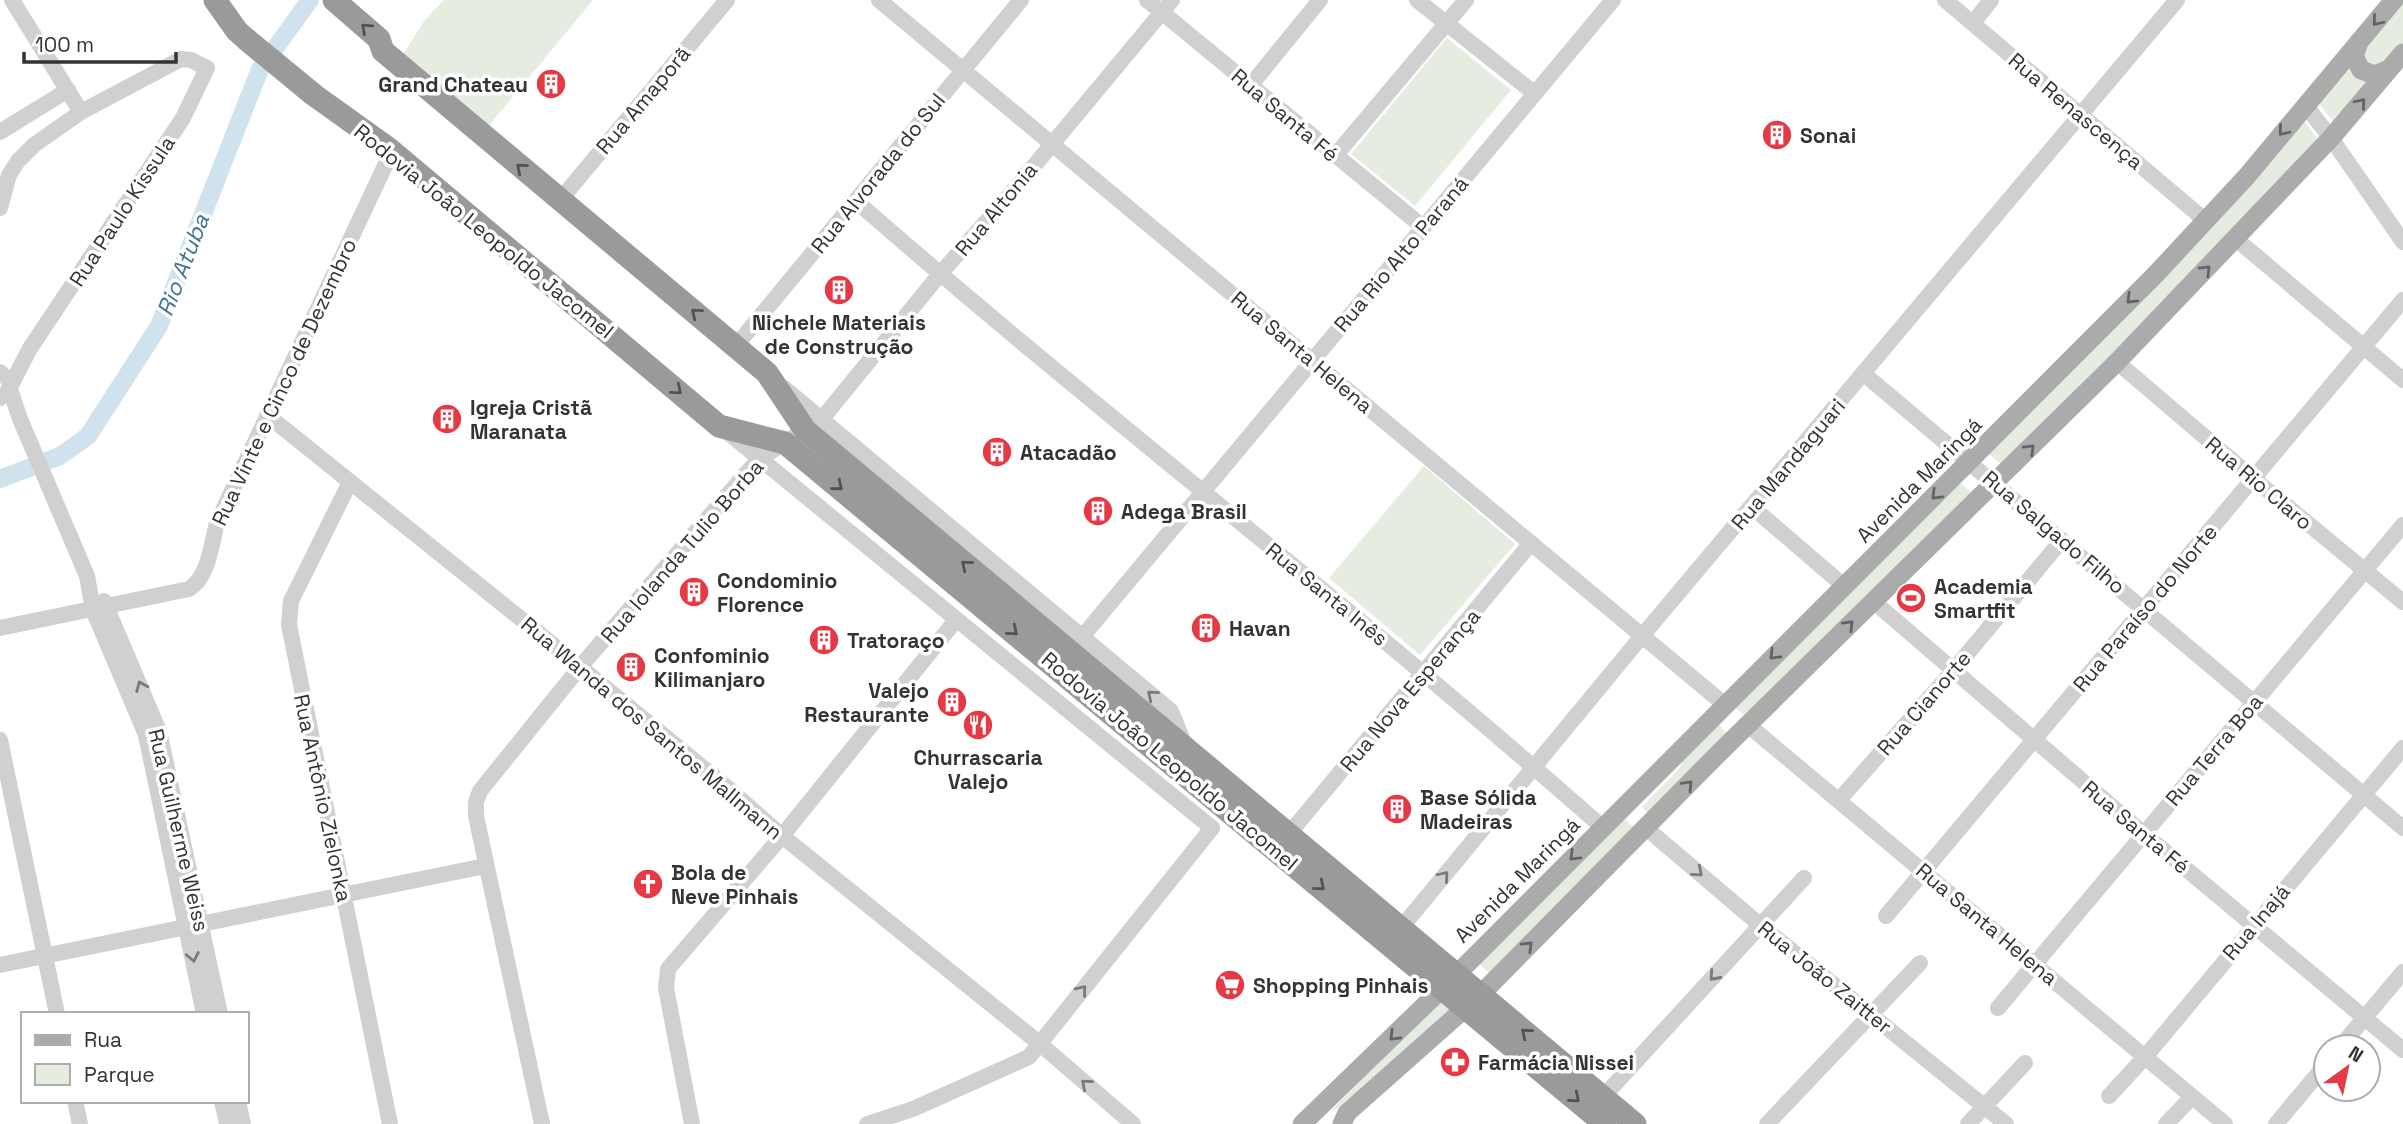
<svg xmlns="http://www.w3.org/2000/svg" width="2403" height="1124" font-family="'Space Grotesk',sans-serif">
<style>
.green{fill:#e6ecdf}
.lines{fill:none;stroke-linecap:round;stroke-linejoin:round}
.river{stroke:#cfe2ee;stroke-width:18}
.minor{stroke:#d0d0d0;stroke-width:16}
.major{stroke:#ababab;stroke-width:19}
.highway{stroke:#9a9a9a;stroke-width:23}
.oneway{stroke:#636363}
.oneway2{stroke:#525252}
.oneway3{stroke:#7a7a7a}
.labels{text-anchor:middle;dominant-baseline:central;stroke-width:7;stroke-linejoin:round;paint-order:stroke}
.poi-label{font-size:21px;font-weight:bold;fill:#333;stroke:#fff;text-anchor:start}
.street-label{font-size:21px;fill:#333;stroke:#fff}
.water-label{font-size:23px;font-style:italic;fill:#3f7597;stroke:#fff}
</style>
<rect width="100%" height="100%" fill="#fff"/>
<g class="green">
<path d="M 444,0 L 593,0 L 487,128 L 402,56 L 424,21 Z"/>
<path d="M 2403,2 L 2403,43 L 2335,124 L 2318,102 Z"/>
<path d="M 1447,38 L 1511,90 L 1415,206 L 1351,154 Z"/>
<path d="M 2305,122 L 2318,140 L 2225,241 L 2002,465 L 1988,453 L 2213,227 Z"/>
<path d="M 1424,466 L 1515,544 L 1420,655 L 1329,578 Z"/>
<path d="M 1958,481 L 1975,495 L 1744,715 L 1731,704 Z"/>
<path d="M 1716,722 L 1727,733 L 1651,816 L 1642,807 L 1679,769 L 1686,754 Z"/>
<path d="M 1623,817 L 1635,829 L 1489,973 L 1477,961 Z"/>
<path d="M 1440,998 L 1455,1011 L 1361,1096 L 1329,1113 Z"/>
</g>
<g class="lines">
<path class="river" d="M 0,479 L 60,456 L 88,436 L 159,326 L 260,69 L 310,0"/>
<g class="minor">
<path d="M 12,0 L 81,112"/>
<path d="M 879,0 L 1724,704"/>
<path d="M 1147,0 L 1423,227"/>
<path d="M 1417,0 L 1534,93"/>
<path d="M 1945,0 L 2206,221"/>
<path d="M 1973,23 L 1991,0"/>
<path d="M 1250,86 L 1320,0"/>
<path d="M 2305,105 L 2331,138 L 2403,242"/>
<path d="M 0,132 L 68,90"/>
<path d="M 1335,156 L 1466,0"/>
<path d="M 560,200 L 727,0"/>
<path d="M 857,202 C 1101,415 1359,612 1602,827"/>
<path d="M 0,208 L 9,175 L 18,161 L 34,145 L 81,112 L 181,59 L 191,60 L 207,68 L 183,118 L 29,350 L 7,393 L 0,398"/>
<path d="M 2236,239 L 2403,380"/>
<path d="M 735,347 L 1021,0"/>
<path d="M 2117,362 L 2254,479 L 2403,602"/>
<path d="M 0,372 L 9,380 L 10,389 L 20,419 L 87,576 L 93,610 L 146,735 L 204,1014"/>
<path d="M 1864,374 L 2403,828"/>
<path d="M 784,388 L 1171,711 L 1185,745"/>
<path d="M 267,415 L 541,635 L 729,789 L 782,836 L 1039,1043 L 1133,1124"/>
<path d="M 726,431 L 1212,828"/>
<path d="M 350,482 L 291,601 L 289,625 L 390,1124"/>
<path d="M 1752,507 L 1844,586"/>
<path d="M 104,601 L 159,731 L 220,1014"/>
<path d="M 1873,601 L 2143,833 L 2403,1050"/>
<path d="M 0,628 L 189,589 C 209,577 211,544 217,523 L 392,151"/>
<path d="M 1082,637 L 1613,0"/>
<path d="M 1748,725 L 2225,1124"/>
<path d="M 0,740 L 57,1014"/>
<path d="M 1839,800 L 1952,672 L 2062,540"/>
<path d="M 1646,828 L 1760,925 L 2006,1124"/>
<path d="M 1288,835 L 1531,543"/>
<path d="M 1886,916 L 2403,300"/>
<path d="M 1401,928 L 1642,636 L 2177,0"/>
<path d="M 0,965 L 485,866"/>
<path d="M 1998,1008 L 2403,525"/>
<path d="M 2340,1047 L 2403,972"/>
<path d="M 2109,1096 L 2145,1057 L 2403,748"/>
<path d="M 1603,1097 L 1804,878"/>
<path d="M 75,1101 L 80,1124"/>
<path d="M 222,1101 L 227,1124"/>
<path d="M 238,1101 L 243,1124"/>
<path d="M 542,1124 L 476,816 L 476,802 L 480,791 L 580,667 L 743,477 L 759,459 L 821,420 L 940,274 L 1008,197 L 1172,0"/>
<path d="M 692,1124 L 666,988 L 668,969 L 782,836 L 956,620"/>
<path d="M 867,1124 L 913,1109 L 1029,1057 L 1212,828"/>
<path d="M 1767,1124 L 1920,963"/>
<path d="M 1968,1124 L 2025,1063"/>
<path d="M 2166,1124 L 2192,1097"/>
<path d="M 2276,1124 L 2326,1064"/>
</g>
<g class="major">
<path d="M 2359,42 L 2354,56 L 2361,70 L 2375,75 L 2389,69"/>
<path d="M 1302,1124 L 1456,975 L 2156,274 L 2247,176 L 2394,0"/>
<path d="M 1342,1124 L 1347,1113 L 1480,995 L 1719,753 L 2117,362 L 2331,138 L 2403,53"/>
</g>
<g class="highway">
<path d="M 215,0 L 237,31 L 246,39 L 314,95 L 388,148 L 719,426 L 785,443 L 1605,1124"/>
<path d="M 334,0 L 379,39 L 383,51 L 767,373 L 805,430 L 1635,1124"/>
</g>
</g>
<defs><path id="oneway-chevron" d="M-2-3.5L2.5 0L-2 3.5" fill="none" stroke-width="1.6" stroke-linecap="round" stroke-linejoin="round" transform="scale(1.75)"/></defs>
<g class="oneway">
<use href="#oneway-chevron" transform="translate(2377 21) rotate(130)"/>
<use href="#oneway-chevron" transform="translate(2361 103) rotate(-50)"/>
<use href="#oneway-chevron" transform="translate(2283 131) rotate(130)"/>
<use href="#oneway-chevron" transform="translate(2206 270) rotate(-45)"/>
<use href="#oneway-chevron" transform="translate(2131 299) rotate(135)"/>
<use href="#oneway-chevron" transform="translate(2030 449) rotate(-45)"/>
<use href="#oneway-chevron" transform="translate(1936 495) rotate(135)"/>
<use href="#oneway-chevron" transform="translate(1849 625) rotate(-45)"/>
<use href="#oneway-chevron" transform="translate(1774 655) rotate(135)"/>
<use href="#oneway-chevron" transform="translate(1688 785) rotate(-46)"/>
<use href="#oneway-chevron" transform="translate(1574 856) rotate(135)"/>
<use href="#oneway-chevron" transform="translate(1528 946) rotate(-45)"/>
<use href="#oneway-chevron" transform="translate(1394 1036) rotate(135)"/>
</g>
<g class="oneway2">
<use href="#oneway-chevron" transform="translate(366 28) rotate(-138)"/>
<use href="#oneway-chevron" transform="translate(521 168) rotate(-140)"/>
<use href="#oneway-chevron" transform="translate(696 313) rotate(-140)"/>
<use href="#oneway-chevron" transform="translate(677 390) rotate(40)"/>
<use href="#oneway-chevron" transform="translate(838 486) rotate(39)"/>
<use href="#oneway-chevron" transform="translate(966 565) rotate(-140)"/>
<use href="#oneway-chevron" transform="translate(1013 631) rotate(40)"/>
<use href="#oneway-chevron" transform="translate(1320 886) rotate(40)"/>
<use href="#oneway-chevron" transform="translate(1526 1033) rotate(-140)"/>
<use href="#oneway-chevron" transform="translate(1575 1098) rotate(40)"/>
</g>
<g class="oneway3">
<use href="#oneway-chevron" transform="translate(141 686) rotate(-113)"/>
<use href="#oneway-chevron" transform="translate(1152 695) rotate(-140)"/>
<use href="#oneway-chevron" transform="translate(1698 872) rotate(40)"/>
<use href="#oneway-chevron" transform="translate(1444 876) rotate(-50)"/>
<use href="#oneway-chevron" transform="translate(193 957) rotate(79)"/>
<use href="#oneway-chevron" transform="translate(1714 976) rotate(132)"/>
<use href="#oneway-chevron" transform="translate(1082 990) rotate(-51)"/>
<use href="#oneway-chevron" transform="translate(1086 1084) rotate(-139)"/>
</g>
<defs>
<g id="building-disc" transform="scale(1.575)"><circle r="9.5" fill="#e63946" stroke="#fff"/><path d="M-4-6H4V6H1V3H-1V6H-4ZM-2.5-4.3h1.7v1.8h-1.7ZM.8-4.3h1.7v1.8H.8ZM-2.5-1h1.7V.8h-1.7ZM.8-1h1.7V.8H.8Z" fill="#fff"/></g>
<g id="stadium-disc" transform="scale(1.575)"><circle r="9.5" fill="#e63946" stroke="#fff"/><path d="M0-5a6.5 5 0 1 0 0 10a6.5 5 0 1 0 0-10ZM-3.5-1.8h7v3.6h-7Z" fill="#fff"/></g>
<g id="restaurant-disc" transform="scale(1.575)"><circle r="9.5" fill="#e63946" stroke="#fff"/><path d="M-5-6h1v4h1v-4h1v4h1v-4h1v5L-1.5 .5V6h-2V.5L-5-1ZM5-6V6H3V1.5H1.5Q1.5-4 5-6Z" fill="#fff"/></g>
<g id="church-disc" transform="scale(1.575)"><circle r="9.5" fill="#e63946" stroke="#fff"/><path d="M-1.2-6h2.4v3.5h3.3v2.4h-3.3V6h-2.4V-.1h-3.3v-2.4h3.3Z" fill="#fff"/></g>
<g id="supermarket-disc" transform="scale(1.575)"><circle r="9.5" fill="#e63946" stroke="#fff"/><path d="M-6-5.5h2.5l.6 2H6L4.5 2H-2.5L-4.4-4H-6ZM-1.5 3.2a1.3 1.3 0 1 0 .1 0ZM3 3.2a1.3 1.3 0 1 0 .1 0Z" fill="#fff"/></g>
<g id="pharmacy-disc" transform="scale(1.575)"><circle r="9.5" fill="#e63946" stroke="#fff"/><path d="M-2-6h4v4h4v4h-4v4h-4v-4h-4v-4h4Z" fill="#fff"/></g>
</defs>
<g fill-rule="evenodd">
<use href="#building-disc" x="551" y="84"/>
<use href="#building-disc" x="1777" y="135"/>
<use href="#building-disc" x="839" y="290"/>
<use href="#building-disc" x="447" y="419"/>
<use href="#building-disc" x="997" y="452"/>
<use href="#building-disc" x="1098" y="511"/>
<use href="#building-disc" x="694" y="592"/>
<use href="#stadium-disc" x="1911" y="598"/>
<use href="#building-disc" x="1206" y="628"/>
<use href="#building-disc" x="824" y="640"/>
<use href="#building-disc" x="631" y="667"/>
<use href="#building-disc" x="952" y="702"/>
<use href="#restaurant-disc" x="978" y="725"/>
<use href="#building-disc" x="1397" y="809"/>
<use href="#church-disc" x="648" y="884"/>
<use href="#supermarket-disc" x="1230" y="985"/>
<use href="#pharmacy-disc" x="1455" y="1062"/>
</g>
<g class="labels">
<g class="poi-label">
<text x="528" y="84" text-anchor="end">Grand Chateau</text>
<text x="1800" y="135">Sonai</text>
<text x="839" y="322" text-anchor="middle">Nichele Materiais<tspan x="839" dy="24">de Construção</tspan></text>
<text x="470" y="407">Igreja Cristã<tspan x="470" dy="24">Maranata</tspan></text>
<text x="1020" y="452">Atacadão</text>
<text x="1121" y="511">Adega Brasil</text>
<text x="717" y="580">Condominio<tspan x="717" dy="24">Florence</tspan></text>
<text x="1934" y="586">Academia<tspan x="1934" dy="24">Smartfit</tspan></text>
<text x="1229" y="628">Havan</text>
<text x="847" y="640">Tratoraço</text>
<text x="654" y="655">Confominio<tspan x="654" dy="24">Kilimanjaro</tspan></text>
<text x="929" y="690" text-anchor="end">Valejo<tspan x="929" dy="24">Restaurante</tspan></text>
<text x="978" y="757" text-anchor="middle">Churrascaria<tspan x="978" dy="24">Valejo</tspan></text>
<text x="1420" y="797">Base Sólida<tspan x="1420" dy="24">Madeiras</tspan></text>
<text x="671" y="872">Bola de<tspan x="671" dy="24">Neve Pinhais</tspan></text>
<text x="1253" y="985">Shopping Pinhais</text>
<text x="1478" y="1062">Farmácia Nissei</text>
</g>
<g class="street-label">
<text transform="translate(643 100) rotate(-50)">Rua Amaporã</text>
<text transform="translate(2076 111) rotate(40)">Rua Renascença</text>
<text transform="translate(1285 115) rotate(40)">Rua Santa Fé</text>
<text transform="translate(878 173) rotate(-51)">Rua Alvorada do Sul</text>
<text transform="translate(996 209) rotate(-50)">Rua Altonia</text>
<text transform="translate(122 211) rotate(-57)">Rua Paulo Kissula</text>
<text transform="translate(484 231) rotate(39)">Rodovia João Leopoldo Jacomel</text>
<text transform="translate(1401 254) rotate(-50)">Rua Rio Alto Paraná</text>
<text transform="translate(1302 352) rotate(40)">Rua Santa Helena</text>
<text transform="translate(284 382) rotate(-65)">Rua Vinte e Cinco de Dezembro</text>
<text transform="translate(1788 464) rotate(-50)">Rua Mandaguari</text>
<text transform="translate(1919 480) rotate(-45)">Avenida Maringá</text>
<text transform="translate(2259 483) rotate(40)">Rua Rio Claro</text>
<text transform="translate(2054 532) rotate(40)">Rua Salgado Filho</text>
<text transform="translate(682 551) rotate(-49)">Rua Iolanda Tulio Borba</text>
<text transform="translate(1327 594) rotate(39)">Rua Santa Inês</text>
<text transform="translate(2145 608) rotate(-50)">Rua Paraíso do Norte</text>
<text transform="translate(1410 690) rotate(-50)">Rua Nova Esperança</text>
<text transform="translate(1924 703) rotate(-49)">Rua Cianorte</text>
<text transform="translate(652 728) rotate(40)">Rua Wanda dos Santos Mallmann</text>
<text transform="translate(2214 750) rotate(-50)">Rua Terra Boa</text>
<text transform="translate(1170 761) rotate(40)">Rodovia João Leopoldo Jacomel</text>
<text transform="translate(323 798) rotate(78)">Rua Antônio Zielonka</text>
<text transform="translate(2136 827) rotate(40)">Rua Santa Fé</text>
<text transform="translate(179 830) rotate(77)">Rua Guilherme Weiss</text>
<text transform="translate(1517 880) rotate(-45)">Avenida Maringá</text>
<text transform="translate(2256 922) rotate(-50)">Rua Inajá</text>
<text transform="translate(1987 924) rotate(40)">Rua Santa Helena</text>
<text transform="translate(1825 977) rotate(39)">Rua João Zaitter</text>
</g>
<g class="water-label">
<text transform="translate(183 265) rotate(-69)">Rio Atuba</text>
</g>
</g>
<rect x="21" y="1012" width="228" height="91" fill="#ffffff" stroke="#adadad" stroke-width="2"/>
<rect x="35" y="1035" width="35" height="10" fill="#ababab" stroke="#adadad" stroke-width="2"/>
<text x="84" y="1047" font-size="21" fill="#333333">Rua</text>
<rect x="35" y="1064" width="35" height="21" fill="#e6ecdf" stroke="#adadad" stroke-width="2"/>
<text x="84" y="1082" font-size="21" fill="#333333">Parque</text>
<g transform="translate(2347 1068) rotate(33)"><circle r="33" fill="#ffffff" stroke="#adadad" stroke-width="2"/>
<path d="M0-5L12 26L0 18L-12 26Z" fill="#e63946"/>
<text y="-10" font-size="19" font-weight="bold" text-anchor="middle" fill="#333333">N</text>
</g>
<path d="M24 52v10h152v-10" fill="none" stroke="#333333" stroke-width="3.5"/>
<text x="35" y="52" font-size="21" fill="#333333" stroke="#ffffff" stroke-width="5" paint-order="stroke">100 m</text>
</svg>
